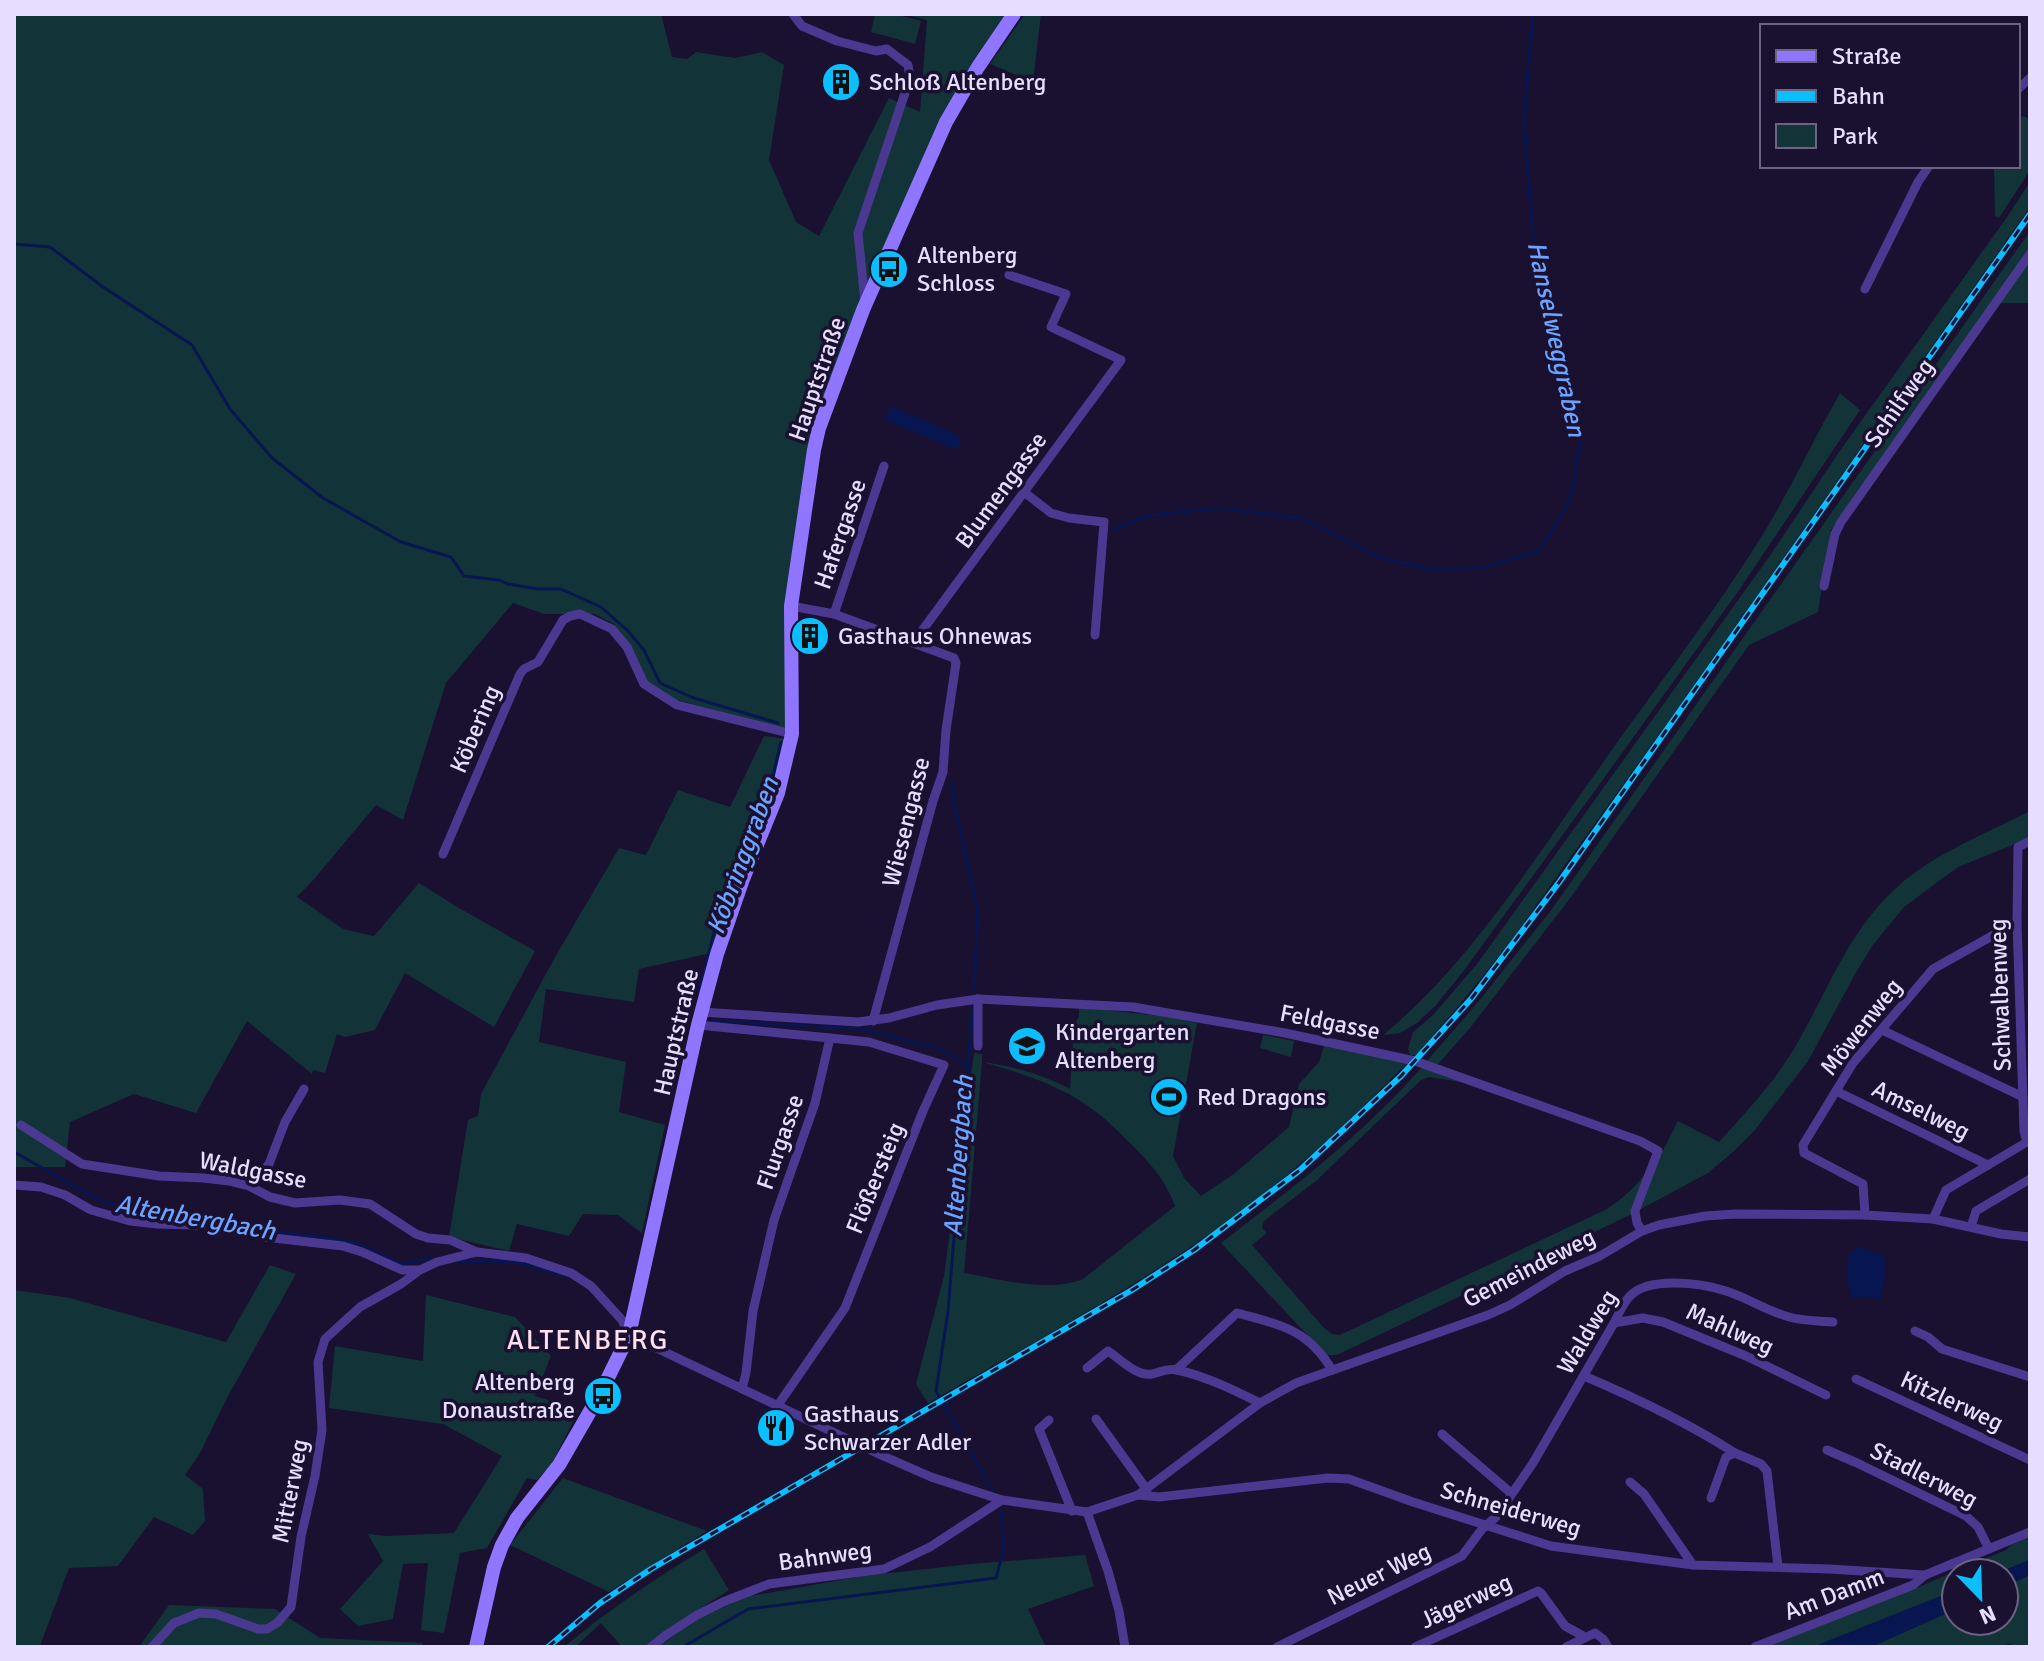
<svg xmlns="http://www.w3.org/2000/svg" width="2044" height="1661" font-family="Signika,sans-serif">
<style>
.green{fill:#123439;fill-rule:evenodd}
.water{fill:#071651}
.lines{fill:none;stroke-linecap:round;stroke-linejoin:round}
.stream{stroke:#071651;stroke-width:3}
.minor{stroke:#4a3891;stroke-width:9}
.secondary{stroke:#8f75ff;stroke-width:14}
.rail-casing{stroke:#0abeff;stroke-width:6}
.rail{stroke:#1a102f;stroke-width:3;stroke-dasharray:9;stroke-linecap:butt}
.labels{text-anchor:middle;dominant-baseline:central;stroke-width:7;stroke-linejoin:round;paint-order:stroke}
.poi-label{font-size:24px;fill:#e7deff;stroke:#1a102f;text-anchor:start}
.street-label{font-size:24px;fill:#e7deff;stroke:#1a102f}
.water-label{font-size:26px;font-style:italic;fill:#6ca3ff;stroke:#1a102f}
.quarter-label{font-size:28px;letter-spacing:2px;fill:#ffe0ee;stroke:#1a102f}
</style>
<rect width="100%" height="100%" fill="#1a102f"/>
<g class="green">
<path d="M 14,14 L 661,14 L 672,57 L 687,59 L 696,52 L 735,58 L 762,52 L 784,65 L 769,160 L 796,222 L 819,236 L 889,98 L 899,103 L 855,232 L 862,307 L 813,429 L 788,606 L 788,730 L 674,699 L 645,681 L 626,639 L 614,624 L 595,614 L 544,614 L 513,603 L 446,683 L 403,820 L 376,805 L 315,878 L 297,897 L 343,929 L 374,936 L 419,883 L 459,908 L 535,951 L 494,1027 L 405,973 L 375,1030 L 345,1037 L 337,1034 L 325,1073 L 313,1070 L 312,1074 L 247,1021 L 196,1113 L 134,1094 L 70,1122 L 65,1167 L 14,1167 Z"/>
<path d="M 875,14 L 894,14 L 921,21 L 915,44 L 871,32 Z"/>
<path d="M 904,14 L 1005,14 L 950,105 L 865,296 L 861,233 L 904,105 L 920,112 L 927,20 Z"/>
<path d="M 1025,14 L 1041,14 L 1033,82 L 990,64 Z"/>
<path d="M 2022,116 L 2030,119 L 2030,170 L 1999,218 L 1995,216 L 1994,167 L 2018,166 L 2018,124 Z"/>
<path d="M 2030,182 L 2030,207 L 1670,719 L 1507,946 L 1456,1009 L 1416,1055 L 1410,1055 L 1408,1049 L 1413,1032 L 1432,1016 L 1477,964 L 1769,557 L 1839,452 L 2005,220 Z"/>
<path d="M 2030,231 L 2030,248 L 1831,530 L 1818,612 L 1749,645 L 1571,897 L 1470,1028 L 1438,1064 L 1427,1061 L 1479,1001 L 1552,909 Z"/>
<path d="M 2030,260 L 2030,303 L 2000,303 Z"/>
<path d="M 1840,393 L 1860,410 L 1737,593 L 1599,785 L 1462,973 L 1436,1005 L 1417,1023 L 1400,1033 L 1383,1035 C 1468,965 1527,870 1590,781 C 1645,701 1706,625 1758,542 C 1788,495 1812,442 1840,393 Z"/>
<path d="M 764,736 L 786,739 L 767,811 L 711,953 L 639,969 L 634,1002 L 546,989 L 539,1042 L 626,1062 L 619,1112 L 665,1125 L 642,1233 L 618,1215 L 583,1214 L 569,1236 L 517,1224 L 509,1251 L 449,1237 L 468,1120 L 478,1116 L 481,1094 L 554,959 L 619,848 L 646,855 L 678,790 L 730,807 Z"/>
<path d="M 2030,811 L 2030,838 L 1958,867 L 1904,907 L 1872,946 L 1854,976 L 1808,1061 L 1755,1130 L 1734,1151 L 1708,1173 L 1639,1210 L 1656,1164 L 1678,1121 L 1719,1142 C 1744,1114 1772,1085 1792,1052 C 1826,996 1847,932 1897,887 C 1935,853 1985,834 2030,811 Z"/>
<path d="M 1079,1007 L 1161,1016 L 1197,1023 L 1173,1156 L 1184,1178 L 1201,1196 L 1235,1173 L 1289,1127 L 1299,1084 L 1319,1062 L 1324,1046 L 1409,1061 C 1350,1121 1289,1178 1221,1226 C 1128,1292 1027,1346 928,1403 L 916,1384 L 944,1276 L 974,1053 L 982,1054 L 982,1062 C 1012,1066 1044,1075 1070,1089 L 1074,1025 L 1079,1016 ZM 982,1062 C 1016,1071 1055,1084 1085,1104 C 1105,1117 1121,1134 1137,1150 C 1154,1168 1166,1182 1175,1206 L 1083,1279 C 1048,1293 1000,1279 964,1273 Z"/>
<path d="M 1263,1035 L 1294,1041 L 1291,1057 L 1260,1048 Z"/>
<path d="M 1423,1066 L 1466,1083 L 1429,1077 L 1421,1080 L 1317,1180 L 1264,1221 L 1262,1228 L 1267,1233 L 1252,1245 L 1323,1327 L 1332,1334 L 1340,1335 L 1607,1209 C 1625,1197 1636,1186 1649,1169 L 1632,1214 L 1337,1355 L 1326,1355 L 1221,1243 C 1292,1188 1364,1134 1423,1066 Z"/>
<path d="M 270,1265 L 296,1274 L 227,1398 L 199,1455 L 185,1475 L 203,1489 L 205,1521 L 193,1535 L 154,1517 L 118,1566 L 69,1568 L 40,1646 L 14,1647 L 14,1290 L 70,1298 L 226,1342 Z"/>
<path d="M 426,1295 L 515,1317 L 551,1356 L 535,1396 L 579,1410 L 551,1465 L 537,1480 L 527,1478 L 487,1548 L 460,1553 L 444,1633 L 421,1630 L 428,1563 L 403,1564 L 393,1619 L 358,1626 L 340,1609 L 383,1561 L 368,1534 L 387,1536 L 454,1533 L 502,1456 L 443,1424 L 329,1408 L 335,1346 L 423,1361 Z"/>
<path d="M 563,1478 L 707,1531 L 609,1592 L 510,1545 Z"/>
<path d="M 2030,1537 L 2030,1560 L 1997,1573 L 1956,1573 L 1956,1590 L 1813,1647 L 1763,1647 L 1916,1588 L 2006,1550 L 2013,1544 Z"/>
<path d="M 704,1549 L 729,1590 L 666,1630 L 645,1647 L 622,1647 L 601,1623 L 575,1647 L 564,1647 C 608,1610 655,1579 704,1549 Z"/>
<path d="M 1085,1555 L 1094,1586 L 1028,1609 L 1046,1647 L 657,1647 L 700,1617 L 750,1596 L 863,1576 L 971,1564 Z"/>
<path d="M 2030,1575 L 2030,1647 L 2021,1647 L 2010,1644 L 1993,1647 L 1871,1647 L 1956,1609 L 1956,1621 L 2004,1621 L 2004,1587 Z"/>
<path d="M 169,1605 L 275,1609 L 320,1638 L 423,1643 L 421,1647 L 139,1647 Z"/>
</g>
<g class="water">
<path d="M 891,406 L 958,435 L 961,442 L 958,447 L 954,449 L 885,420 Z"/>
<path d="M 1858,1247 L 1870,1250 L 1885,1258 L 1886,1268 L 1881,1299 L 1851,1297 L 1846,1269 L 1850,1252 Z"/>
<path d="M 2030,1560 L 2030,1575 L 2004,1587 L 2004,1573 L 1997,1573 Z"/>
<path d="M 1956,1590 L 1956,1609 L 1871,1647 L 1813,1647 Z"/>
</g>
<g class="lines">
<g class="stream">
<path d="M 14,244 L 50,247 L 103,287 L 192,345 L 230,409 L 272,458 L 323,498 L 401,542 L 451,557 L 464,576 L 499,580 L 508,584 L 538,589 L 561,589 L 601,607 L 628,631 L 644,650 L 660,683 L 694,698 L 778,723"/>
<path d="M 1114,529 L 1150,515 L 1221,508 L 1304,519 L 1379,557 L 1430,569 L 1480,568 L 1539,551 L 1570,500 L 1582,435 L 1534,250 L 1524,120 L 1533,14"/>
<path d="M 951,782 L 955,808 L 978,912 L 974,991"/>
<path d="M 699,993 L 719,912 L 767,802 L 781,742"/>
<path d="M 712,1021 L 863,1029 L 941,1049 L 968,1065 L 948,1311 L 936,1391 L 993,1491"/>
<path d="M 968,1065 L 973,1005"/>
<path d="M 14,1152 L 103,1202 L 159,1216 L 225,1217 L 274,1231 L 355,1242 L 402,1264 L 430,1258"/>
<path d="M 459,1262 L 498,1261 L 525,1264 L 569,1277"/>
<path d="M 683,1647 L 748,1609 L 996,1578 L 1004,1548 L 1001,1510"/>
</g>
<g class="minor">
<path d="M 793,14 L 802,26 L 837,41 L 876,51 L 887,49 L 908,65 L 910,78 L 858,233 L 865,302"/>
<path d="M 2018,89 L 2030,78"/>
<path d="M 1865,289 L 1918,182 L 1929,166"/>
<path d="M 1024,492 L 1051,513 L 1069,518 L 1104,522 L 1095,635"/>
<path d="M 1824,586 L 1835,534 L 1841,522 L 2030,254"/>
<path d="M 791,606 L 834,614 L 954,658 L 956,663 L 946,730 L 943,772 L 933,801 L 873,1021"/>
<path d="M 834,614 L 884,466"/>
<path d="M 913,643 L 1121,360 L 1051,327 L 1066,294 L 1009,275"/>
<path d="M 443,854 L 520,674 L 524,669 L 538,662 L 563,620 L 570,616 L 580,614 L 612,629 L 627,647 L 644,684 L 677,705 L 792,734"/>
<path d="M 701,1012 L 858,1022 L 889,1018 L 937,1005 L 978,999 L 1133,1007 L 1285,1033 L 1415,1061 L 1640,1141 L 1658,1151 L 1635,1211 L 1637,1223 L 1642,1231"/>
<path d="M 698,1025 L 830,1038 L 815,1103 L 774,1220 L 753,1311 L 746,1373 L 742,1389"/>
<path d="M 1882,1030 L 2023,1097"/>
<path d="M 978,1046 L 978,999"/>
<path d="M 1836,1091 L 1988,1165"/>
<path d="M 21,1125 L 82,1164 L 159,1176 L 203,1178 L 229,1181 L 249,1186 L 270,1197 L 295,1203 L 340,1200 L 370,1204 L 416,1234 L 428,1238 L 450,1240 L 477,1252"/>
<path d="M 14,1185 L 41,1187 L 65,1195 L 91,1210 L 130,1221 L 157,1224 L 229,1226 L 265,1237 L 343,1246 L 362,1252 L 402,1270 L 420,1270 L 437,1262 L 477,1252 L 526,1258 L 571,1273 L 591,1286 L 622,1320 L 629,1335 L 881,1455 L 931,1477 L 1002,1500 L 1087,1512 L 1138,1495 L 1260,1403 L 1296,1383 L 1488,1315 L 1510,1305 L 1565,1271 L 1600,1256 L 1642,1231 L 1659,1225 L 1705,1216 L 1735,1214 L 1865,1215 L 1933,1219 L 2001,1234 L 2030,1237"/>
<path d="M 249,1186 L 269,1164 L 285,1122 L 304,1089"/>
<path d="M 1865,1215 L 1863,1184 L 1804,1153 L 1803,1145 L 1853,1063 L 1933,969 L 2017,922"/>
<path d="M 1933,1219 L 1946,1190 L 2027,1142 L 2024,1131 L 2017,922 L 2018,847 L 2030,841"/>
<path d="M 1971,1227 L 1976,1211 L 2030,1179"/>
<path d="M 1614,1323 L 1643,1318 L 1663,1322 L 1746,1356 L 1826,1395"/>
<path d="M 1915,1331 L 1928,1337 L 1942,1349 L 2030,1377"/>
<path d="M 1087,1368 L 1108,1351 C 1120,1359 1137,1377 1152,1374 C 1161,1372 1166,1368 1177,1370 C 1205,1376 1234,1390 1260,1403"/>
<path d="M 1176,1370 L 1237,1313 C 1280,1325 1308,1329 1332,1370"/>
<path d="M 1584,1376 C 1636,1398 1688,1423 1735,1453"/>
<path d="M 1856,1379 L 2030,1460"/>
<path d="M 778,1405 L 845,1308 L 923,1111 L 944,1065 L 869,1042 L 830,1038"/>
<path d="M 1096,1419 L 1147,1490"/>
<path d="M 1049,1420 L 1039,1429 L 1072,1511"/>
<path d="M 1442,1434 L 1511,1493"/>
<path d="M 1827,1450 L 1857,1463 L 1966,1516 L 1978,1527 L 1989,1549"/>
<path d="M 1630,1482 L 1644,1494 L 1693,1565"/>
<path d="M 1138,1495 L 1159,1497 L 1328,1478 L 1349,1479 L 1413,1502 L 1551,1546 L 1693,1565 L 1830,1569 L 1925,1575"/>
<path d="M 1711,1498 L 1726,1457 L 1735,1453 L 1761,1464 L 1767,1471 L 1778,1567"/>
<path d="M 1087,1512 L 1108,1571 L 1119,1611 L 1125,1647"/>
<path d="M 152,1647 L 174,1623 L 199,1613 L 216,1614 L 258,1629 L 267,1629 L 277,1623 L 291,1607 L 301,1537 L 315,1476 L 322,1430 L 318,1362 L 325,1339 L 360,1307 L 401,1284 L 420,1270"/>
<path d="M 651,1647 L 666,1635 L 697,1615 L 723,1602 L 769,1584 L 884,1569 L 930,1547 L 1002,1500"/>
<path d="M 1277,1647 L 1462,1556 L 1482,1529 L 1496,1517 L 1533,1463 L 1614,1323 C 1619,1314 1622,1304 1630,1296 C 1649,1276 1701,1283 1726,1291 C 1748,1298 1767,1311 1789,1317 C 1803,1321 1819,1321 1833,1322"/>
<path d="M 1415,1647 L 1538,1591 L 1541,1593 L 1565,1626 L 1585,1637"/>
<path d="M 1566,1647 L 1595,1633 L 1603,1639 L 1608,1647"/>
<path d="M 1755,1647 L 1913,1585 L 1925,1575 L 2030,1532"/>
</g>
<path class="secondary" d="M 476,1647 L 494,1567 L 502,1545 L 517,1518 L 559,1465 L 600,1394 L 629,1335 L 698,1025 L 717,954 L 743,879 L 778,793 L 792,734 L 791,606 L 814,450 L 819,428 L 863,310 L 946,122 L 978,67 L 1014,14"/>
<g class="rail-casing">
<path id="rail" d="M 548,1647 L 600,1603 L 651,1569 L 1132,1290 L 1194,1250 L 1300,1170 L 1401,1076 L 1471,999 L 1560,881 L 2030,214"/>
</g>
<use href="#rail" class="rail"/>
</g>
<defs>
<g id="building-disc" transform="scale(2)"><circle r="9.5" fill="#0abeff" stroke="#1a102f"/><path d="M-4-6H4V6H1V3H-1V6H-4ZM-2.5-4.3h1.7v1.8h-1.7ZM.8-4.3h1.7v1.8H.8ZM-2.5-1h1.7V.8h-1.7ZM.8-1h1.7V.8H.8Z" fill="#111"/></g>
<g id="bus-disc" transform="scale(2)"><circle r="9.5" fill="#0abeff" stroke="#1a102f"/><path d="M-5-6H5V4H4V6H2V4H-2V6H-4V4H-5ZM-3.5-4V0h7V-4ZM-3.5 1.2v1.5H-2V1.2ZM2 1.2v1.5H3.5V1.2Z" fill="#111"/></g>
<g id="school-disc" transform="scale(2)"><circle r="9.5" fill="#0abeff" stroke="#1a102f"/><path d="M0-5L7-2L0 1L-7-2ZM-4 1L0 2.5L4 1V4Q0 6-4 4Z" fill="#111"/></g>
<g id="stadium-disc" transform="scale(2)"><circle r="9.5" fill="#0abeff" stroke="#1a102f"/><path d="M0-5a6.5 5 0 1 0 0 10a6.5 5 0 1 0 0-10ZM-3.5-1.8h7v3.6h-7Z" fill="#111"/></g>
<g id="restaurant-disc" transform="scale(2)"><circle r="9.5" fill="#0abeff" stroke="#1a102f"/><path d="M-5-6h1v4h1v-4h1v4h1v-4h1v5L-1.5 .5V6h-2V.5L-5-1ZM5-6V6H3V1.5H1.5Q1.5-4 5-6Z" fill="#111"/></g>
</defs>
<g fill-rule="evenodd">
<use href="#building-disc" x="841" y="82"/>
<use href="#bus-disc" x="889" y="269"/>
<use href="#building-disc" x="810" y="636"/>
<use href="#school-disc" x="1027" y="1046"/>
<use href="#stadium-disc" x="1169" y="1097"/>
<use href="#bus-disc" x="603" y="1396"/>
<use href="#restaurant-disc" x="776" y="1428"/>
</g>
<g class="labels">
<g class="poi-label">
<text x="869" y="82">Schloß Altenberg</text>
<text x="917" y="255">Altenberg<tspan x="917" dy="28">Schloss</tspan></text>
<text x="838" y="636">Gasthaus Ohnewas</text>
<text x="1055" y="1032">Kindergarten<tspan x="1055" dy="28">Altenberg</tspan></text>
<text x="1197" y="1097">Red Dragons</text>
<text x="575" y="1382" text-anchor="end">Altenberg<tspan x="575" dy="28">Donaustraße</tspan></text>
<text x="804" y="1414">Gasthaus<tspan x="804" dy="28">Schwarzer Adler</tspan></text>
</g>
<g class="street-label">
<text transform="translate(817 379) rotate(-71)">Hauptstraße</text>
<text transform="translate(1899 403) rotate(-55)">Schilfweg</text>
<text transform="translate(1001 490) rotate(-54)">Blumengasse</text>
<text transform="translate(840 534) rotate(-71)">Hafergasse</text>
<text transform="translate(475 729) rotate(-67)">Köbering</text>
<text transform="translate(906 822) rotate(-76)">Wiesengasse</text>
<text transform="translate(2000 995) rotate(-92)">Schwalbenweg</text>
<text transform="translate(1330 1022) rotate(11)">Feldgasse</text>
<text transform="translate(1861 1027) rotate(-52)">Möwenweg</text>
<text transform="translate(676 1032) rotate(-77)">Hauptstraße</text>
<text transform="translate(1921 1110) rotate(26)">Amselweg</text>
<text transform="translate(780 1142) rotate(-71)">Flurgasse</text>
<text transform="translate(253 1170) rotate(11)">Waldgasse</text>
<text transform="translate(875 1178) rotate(-68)">Flößersteig</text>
<text transform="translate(1529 1268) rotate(-27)">Gemeindeweg</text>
<text transform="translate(1730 1329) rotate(24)">Mahlweg</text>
<text transform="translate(1587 1332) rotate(-59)">Waldweg</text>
<text transform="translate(1952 1401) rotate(25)">Kitzlerweg</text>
<text transform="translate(1924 1475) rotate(27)">Stadlerweg</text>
<text transform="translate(290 1491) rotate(-79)">Mitterweg</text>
<text transform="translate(1511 1509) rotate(16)">Schneiderweg</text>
<text transform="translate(825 1556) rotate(-8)">Bahnweg</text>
<text transform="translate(1379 1574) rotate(-26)">Neuer Weg</text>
<text transform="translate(1834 1594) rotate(-21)">Am Damm</text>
<text transform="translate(1466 1601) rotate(-25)">Jägerweg</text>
</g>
<g class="water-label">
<text transform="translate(1556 339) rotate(78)">Hanselweggraben</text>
<text transform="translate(743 856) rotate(-70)">Köbringgraben</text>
<text transform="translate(959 1156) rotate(-86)">Altenbergbach</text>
<text transform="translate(195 1218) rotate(10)">Altenbergbach</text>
</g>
<g class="quarter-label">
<text x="588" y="1340">ALTENBERG</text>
</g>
</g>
<rect width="2044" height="1661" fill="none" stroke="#e7deff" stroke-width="32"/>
<rect x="1760" y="24" width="260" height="144" fill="#1a102f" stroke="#6c6282" stroke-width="2"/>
<rect x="1776" y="50" width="40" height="12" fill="#8f75ff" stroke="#6c6282" stroke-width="2"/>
<text x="1832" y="64" font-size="24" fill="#e7deff">Straße</text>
<rect x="1776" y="90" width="40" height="12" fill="#0abeff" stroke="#6c6282" stroke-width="2"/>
<text x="1832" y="104" font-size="24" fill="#e7deff">Bahn</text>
<rect x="1776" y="124" width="40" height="24" fill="#123439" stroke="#6c6282" stroke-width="2"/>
<text x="1832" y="144" font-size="24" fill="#e7deff">Park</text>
<g transform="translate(1980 1597) rotate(157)"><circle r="38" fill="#1a102f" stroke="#6c6282" stroke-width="2"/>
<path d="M0-6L14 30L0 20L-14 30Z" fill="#0abeff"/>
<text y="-12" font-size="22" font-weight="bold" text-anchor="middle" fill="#e7deff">N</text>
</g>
</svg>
